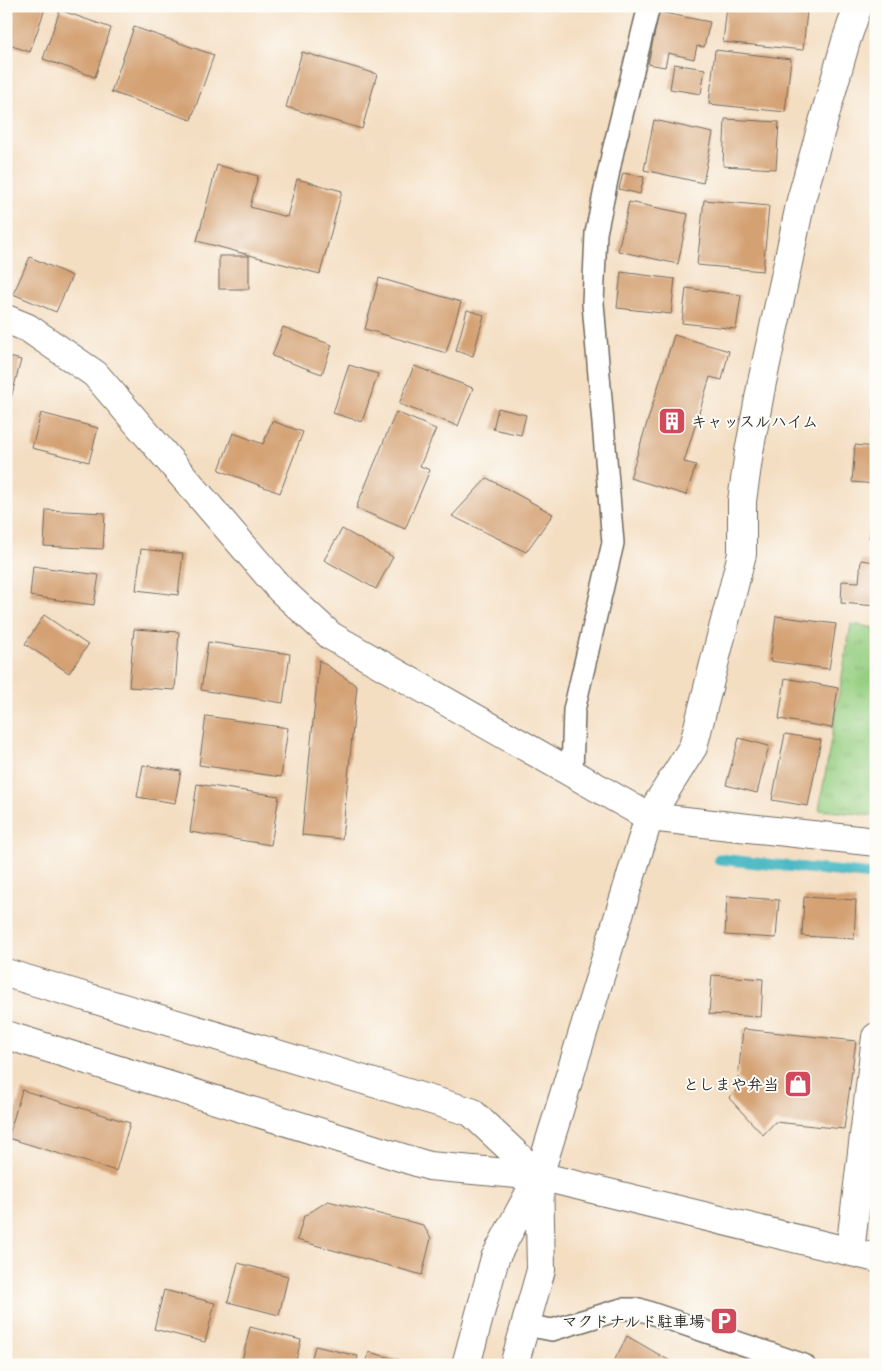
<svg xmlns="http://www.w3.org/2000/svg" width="882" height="1371" font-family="Sriracha,'Klee One',sans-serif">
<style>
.grass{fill:url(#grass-tufts);stroke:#617d56}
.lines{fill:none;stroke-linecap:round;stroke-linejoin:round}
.stream{stroke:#4bb9c4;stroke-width:11}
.building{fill:#d4a173}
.service-casing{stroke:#716a60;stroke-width:24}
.minor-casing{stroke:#716a60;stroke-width:30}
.tertiary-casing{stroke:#716a60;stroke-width:30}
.service{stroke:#fff;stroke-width:21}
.minor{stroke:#fff;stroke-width:28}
.tertiary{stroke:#fff;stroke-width:28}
.labels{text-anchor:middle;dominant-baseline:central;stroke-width:4;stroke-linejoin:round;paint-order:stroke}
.poi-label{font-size:16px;font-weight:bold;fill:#2b2b2b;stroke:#fdfcf7;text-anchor:end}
</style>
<defs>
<pattern id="grass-tufts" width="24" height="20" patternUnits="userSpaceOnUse" patternTransform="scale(1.25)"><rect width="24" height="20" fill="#97cf82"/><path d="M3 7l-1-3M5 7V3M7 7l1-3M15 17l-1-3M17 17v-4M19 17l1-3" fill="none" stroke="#82b270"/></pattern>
</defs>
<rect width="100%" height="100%" fill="#fdfcf7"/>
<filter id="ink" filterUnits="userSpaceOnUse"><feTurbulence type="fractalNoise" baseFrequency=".02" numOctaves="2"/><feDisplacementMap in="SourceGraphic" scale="10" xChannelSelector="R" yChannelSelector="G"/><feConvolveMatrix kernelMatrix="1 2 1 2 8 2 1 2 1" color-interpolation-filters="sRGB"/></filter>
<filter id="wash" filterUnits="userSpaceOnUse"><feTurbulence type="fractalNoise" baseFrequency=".0096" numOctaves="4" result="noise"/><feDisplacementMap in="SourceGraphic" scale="20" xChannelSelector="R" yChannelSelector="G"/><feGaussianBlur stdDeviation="1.12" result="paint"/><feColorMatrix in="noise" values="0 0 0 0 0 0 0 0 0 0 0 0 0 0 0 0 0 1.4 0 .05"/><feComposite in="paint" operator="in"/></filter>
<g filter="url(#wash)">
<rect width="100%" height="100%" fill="#f4dec2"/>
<path class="grass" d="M 851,624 L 876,628 L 876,816 L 819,810 Z"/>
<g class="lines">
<path class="stream" d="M 719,859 L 872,875"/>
</g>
<g id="blocks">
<g class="building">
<path d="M 6,6 L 46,6 L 30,52 L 6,44 Z"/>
<path d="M 727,6 L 766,6 L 807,11 L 803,50 L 723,42 Z"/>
<path d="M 60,10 L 111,28 L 95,77 L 43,59 Z"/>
<path d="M 659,12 L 710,22 L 704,47 L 697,46 L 694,59 L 668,53 L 665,67 L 648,64 Z"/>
<path d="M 134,27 L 214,55 L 191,120 L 111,92 Z"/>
<path d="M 715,50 L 791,59 L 785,112 L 709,104 Z"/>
<path d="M 302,52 L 377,74 L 362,129 L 286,107 Z"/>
<path d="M 674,64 L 705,69 L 701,94 L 670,89 Z"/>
<path d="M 725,119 L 779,122 L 776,169 L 723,166 Z"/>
<path d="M 654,120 L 713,133 L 703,183 L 644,170 Z"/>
<path d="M 217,165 L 258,176 L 250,207 L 287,217 L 297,179 L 342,191 L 320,274 L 197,241 Z"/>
<path d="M 623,173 L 644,177 L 640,194 L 619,189 Z"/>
<path d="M 704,200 L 769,206 L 763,271 L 697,265 Z"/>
<path d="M 629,202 L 688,214 L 678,264 L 618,251 Z"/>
<rect x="219" y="256" width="30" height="33"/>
<path d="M 30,257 L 72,276 L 56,312 L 13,294 Z"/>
<path d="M 621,272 L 675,279 L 671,314 L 617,308 Z"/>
<path d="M 379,278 L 461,302 L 446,353 L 365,329 Z"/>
<path d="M 686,288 L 741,295 L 736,329 L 682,323 Z"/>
<path d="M 467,310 L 484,315 L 473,356 L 456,351 Z"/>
<path d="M 283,327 L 332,345 L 322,374 L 272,356 Z"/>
<path d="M 674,335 L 729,351 L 722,380 L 710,377 L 684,462 L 696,465 L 686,495 L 630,478 Z"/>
<path d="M 6,356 L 21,360 L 11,398 L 6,396 Z"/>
<path d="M 349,365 L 378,374 L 362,422 L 333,413 Z"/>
<path d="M 414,366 L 473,388 L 458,426 L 399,404 Z"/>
<path d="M 874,406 L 876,406 L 876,421 L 873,421 Z"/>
<path d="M 498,408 L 526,415 L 521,435 L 493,429 Z"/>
<path d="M 396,412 L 436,429 L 420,466 L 430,470 L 405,529 L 356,508 Z"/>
<path d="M 41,413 L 98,428 L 89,462 L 32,448 Z"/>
<path d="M 272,421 L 303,432 L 280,493 L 219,470 L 233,433 L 263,444 Z"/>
<path d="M 855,445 L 876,447 L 876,484 L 852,482 Z"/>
<path d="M 487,478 L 553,514 L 526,552 L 452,516 Z"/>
<path d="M 874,500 L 876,500 L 876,539 L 869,538 Z"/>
<path d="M 46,510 L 105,513 L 103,549 L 44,546 Z"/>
<path d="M 342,529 L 393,557 L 376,589 L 324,560 Z"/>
<path d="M 141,549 L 183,554 L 178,595 L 136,590 Z"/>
<path d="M 861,560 L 876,562 L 876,606 L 841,603 L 842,581 L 859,582 Z"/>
<path d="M 33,566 L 99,575 L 94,605 L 30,596 Z"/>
<path d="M 44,615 L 88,645 L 69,673 L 25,644 Z"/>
<path d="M 776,616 L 836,624 L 829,669 L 770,661 Z"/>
<path d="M 134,629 L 179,632 L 175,690 L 129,687 Z"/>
<path d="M 208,642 L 290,654 L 283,703 L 201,690 Z"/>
<path d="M 319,660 L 357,686 L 342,839 L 302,835 Z"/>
<path d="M 785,678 L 838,688 L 832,728 L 779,719 Z"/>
<path d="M 206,716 L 288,728 L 281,777 L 199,765 Z"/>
<path d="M 785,734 L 821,740 L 808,806 L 772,800 Z"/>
<path d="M 739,738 L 769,746 L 757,793 L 726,785 Z"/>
<path d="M 143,765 L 181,771 L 175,803 L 137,797 Z"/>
<path d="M 197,784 L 279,796 L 271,845 L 190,832 Z"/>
<path d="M 727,896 L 779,900 L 776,938 L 725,935 Z"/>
<path d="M 804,897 L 856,900 L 854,939 L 802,936 Z"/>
<path d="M 712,975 L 763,979 L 761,1017 L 709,1014 Z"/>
<path d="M 743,1029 L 856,1041 L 844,1129 L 775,1122 L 763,1135 L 729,1098 L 743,1083 L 738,1079 Z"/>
<path d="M 22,1090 L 130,1123 L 116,1171 L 8,1138 Z"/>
<path d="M 328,1201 L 423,1225 L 431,1238 L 422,1275 L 297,1240 L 304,1216 Z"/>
<path d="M 238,1263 L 288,1276 L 279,1315 L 228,1302 Z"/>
<path d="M 164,1290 L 215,1303 L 205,1342 L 154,1329 Z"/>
<path d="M 250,1327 L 301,1340 L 295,1365 L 241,1365 Z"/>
<path d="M 627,1336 L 677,1365 L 612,1365 Z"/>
<path d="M 315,1346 L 358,1356 L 356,1365 L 310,1365 Z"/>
<path d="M 369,1352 L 407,1362 L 406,1365 L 366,1365 Z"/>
</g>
</g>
</g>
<g filter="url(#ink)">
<use href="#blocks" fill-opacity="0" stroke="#716a60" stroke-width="1"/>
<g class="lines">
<g class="service-casing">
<g id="service">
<path d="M 572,773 L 574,710 L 613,543 L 593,303 L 596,233 L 613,151 L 649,6"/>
<path d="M 526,1325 L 552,1330 L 622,1309 L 639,1309 L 804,1365"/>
</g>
</g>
<g class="minor-casing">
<g id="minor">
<path d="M 6,319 L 28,328 L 95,374 L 281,590 L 331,636 L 649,817 L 876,842"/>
<path d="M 539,1176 L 649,817 L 693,747 L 742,554 L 742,501 L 749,452 L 762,382 L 785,277 L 801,200 L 846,41 L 858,6"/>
<path d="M 850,1251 L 876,1037"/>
</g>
</g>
<g class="tertiary-casing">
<g id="tertiary">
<path d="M 6,973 L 471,1112 L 539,1176 L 541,1270 L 514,1365"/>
<path d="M 6,1035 L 429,1166 L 539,1176 L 876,1258"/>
<path d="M 466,1365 L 495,1258 L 538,1177"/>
</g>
</g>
<use href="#service" class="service"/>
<use href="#minor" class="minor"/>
<use href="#tertiary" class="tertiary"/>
</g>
</g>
<defs>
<g id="building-square" transform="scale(1.4375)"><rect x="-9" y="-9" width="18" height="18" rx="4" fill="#d1495b" stroke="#fdfcf7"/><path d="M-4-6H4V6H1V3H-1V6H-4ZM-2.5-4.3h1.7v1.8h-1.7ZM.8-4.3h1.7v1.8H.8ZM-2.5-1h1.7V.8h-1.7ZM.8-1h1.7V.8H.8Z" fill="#fff"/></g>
<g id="shop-square" transform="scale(1.4375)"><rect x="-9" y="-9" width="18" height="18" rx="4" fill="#d1495b" stroke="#fdfcf7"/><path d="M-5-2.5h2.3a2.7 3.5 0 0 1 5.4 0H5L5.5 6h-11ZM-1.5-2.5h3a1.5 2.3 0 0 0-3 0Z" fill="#fff"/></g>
<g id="parking-square" transform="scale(1.4375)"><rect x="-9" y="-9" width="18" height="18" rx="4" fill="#d1495b" stroke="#fdfcf7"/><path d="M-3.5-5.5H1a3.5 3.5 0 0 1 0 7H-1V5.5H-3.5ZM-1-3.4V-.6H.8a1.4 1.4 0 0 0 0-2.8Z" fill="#fff"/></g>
</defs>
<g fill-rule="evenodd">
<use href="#building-square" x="672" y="421"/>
<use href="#shop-square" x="798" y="1084"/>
<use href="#parking-square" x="724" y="1321"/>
</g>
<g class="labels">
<g class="poi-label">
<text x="691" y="421" text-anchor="start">キャッスルハイム</text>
<text x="779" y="1084">としまや弁当</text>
<text x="705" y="1321">マクドナルド駐車場</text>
</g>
</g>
<rect width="882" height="1371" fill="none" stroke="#fdfcf7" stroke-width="25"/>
</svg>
